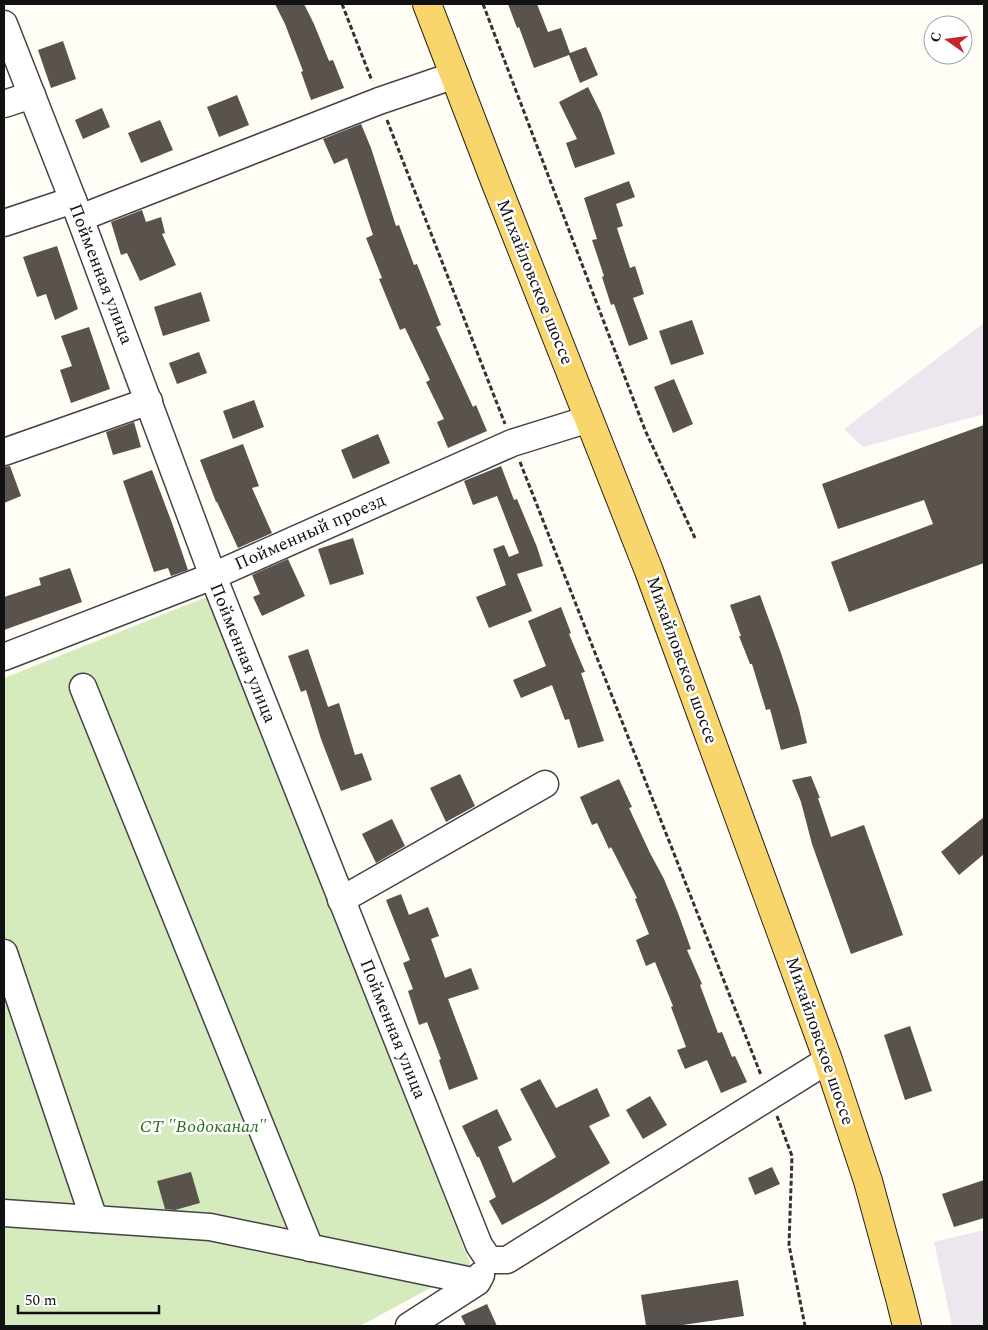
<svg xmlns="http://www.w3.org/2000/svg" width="988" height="1330" font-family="Spectral,serif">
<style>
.industrial{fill:#eee6ef}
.green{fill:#d5ebbd}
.building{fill:#5a524d}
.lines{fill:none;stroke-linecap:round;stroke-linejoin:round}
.minor-casing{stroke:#444;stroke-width:29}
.major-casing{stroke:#222;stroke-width:30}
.path{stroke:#333;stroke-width:3;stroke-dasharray:5 2.5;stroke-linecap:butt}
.minor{stroke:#fff;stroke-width:26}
.major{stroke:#f9d66b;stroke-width:28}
.labels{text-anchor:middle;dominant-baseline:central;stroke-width:5;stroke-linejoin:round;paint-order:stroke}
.street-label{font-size:18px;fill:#111;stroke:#fff}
.park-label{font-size:18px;font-style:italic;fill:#2f6b1f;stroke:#fff}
</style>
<rect width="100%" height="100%" fill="#fffdf5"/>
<g class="industrial">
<path d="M 984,323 L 984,414 L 863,447 L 844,429 Z"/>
<path d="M 984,1230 L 984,1326 L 952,1326 L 934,1242 Z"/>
</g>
<path class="green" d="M 209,596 L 471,1266 L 360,1326 L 4,1326 L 4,678 Z"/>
<g class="building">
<path d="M 275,4 L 304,4 L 314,24 L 329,61 L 333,60 L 344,88 L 311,100 L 301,72 L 303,71 L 285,24 Z"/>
<path d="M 508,4 L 537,4 L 548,32 L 561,28 L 570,53 L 586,47 L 598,75 L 580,83 L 569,55 L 534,68 L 519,27 L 517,28 Z"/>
<path d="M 63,41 L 76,79 L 51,88 L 38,50 Z"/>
<path d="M 588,87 L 601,113 L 615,154 L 575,168 L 566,143 L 577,139 L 559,102 Z"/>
<path d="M 237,95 L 249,125 L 219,137 L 207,107 Z"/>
<path d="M 102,108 L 110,127 L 83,139 L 75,120 Z"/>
<path d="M 160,120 L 173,150 L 141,163 L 128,133 Z"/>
<path d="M 361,124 L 371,148 L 396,226 L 399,225 L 414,265 L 417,264 L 441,325 L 436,327 L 473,407 L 476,405 L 487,431 L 448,448 L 437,422 L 444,419 L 426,382 L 430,380 L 405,328 L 400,330 L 379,279 L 382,278 L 366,238 L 373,235 L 347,158 L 334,164 L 323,139 Z"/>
<path d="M 629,181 L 635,197 L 616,204 L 623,226 L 617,228 L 630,268 L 635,266 L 644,294 L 633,298 L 648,339 L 629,346 L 614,304 L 611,305 L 602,277 L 604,276 L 592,240 L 597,239 L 584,198 Z"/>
<path d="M 142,210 L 146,222 L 161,217 L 165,233 L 162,234 L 176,265 L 140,281 L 127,253 L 121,255 L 111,222 Z"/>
<path d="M 57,246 L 78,309 L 55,320 L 46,294 L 37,297 L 23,257 Z"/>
<path d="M 201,292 L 210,321 L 163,336 L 154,307 Z"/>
<path d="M 692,320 L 704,354 L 671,365 L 659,331 Z"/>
<path d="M 89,327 L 110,389 L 71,403 L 60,370 L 72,366 L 61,336 Z"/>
<path d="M 199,352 L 207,373 L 177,384 L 169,363 Z"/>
<path d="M 674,379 L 693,424 L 673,433 L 654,387 Z"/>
<path d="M 254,400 L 264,427 L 233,439 L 223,411 Z"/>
<path d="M 134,422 L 141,447 L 113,455 L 106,432 Z"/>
<path d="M 984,425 L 984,563 L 849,612 L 831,562 L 933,524 L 924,500 L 838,529 L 822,484 Z"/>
<path d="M 378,434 L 390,463 L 353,479 L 341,450 Z"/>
<path d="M 243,444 L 259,486 L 252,488 L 272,533 L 238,548 L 217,502 L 216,502 L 200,460 Z"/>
<path d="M 10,466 L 21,496 L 4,503 L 4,467 Z"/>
<path d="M 501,466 L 514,500 L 517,499 L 537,547 L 543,566 L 517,574 L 532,611 L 489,628 L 476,597 L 506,585 L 493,549 L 504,545 L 509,557 L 519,553 L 497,496 L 473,505 L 464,481 Z"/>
<path d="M 152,470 L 172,523 L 188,570 L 171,576 L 168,568 L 154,572 L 123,481 Z"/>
<path d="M 353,538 L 364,574 L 330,585 L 318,549 Z"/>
<path d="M 288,559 L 305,596 L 262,616 L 253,597 L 260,594 L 252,575 Z"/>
<path d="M 70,568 L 82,602 L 4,630 L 4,597 L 41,585 L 39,578 Z"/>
<path d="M 760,595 L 781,653 L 799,709 L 807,743 L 781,750 L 770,709 L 766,710 L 752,664 L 750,664 L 739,636 L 741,636 L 730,605 Z"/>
<path d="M 561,607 L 571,633 L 569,634 L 585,672 L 581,673 L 604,741 L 578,748 L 569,719 L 565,720 L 552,685 L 521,698 L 513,680 L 546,666 L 528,621 Z"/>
<path d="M 308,649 L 328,707 L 339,703 L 355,755 L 362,753 L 372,780 L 341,791 L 321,739 L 306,690 L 301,692 L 288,656 Z"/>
<path d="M 460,774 L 475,806 L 446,822 L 430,788 Z"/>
<path d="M 811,776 L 820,798 L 818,798 L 831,837 L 864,825 L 903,935 L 851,954 L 812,844 L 801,802 L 792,780 Z"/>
<path d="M 619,779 L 632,807 L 629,808 L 650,853 L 664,879 L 678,913 L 691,949 L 687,950 L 702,984 L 700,985 L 718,1033 L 722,1032 L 732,1057 L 735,1056 L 747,1082 L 721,1093 L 707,1060 L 685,1069 L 677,1050 L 686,1047 L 671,1007 L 673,1006 L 655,962 L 646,966 L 636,940 L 649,934 L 635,899 L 637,898 L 611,847 L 609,849 L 597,823 L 592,825 L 580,797 Z"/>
<path d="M 984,817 L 984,854 L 959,875 L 941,852 Z"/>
<path d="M 392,819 L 405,846 L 376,863 L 362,834 Z"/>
<path d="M 401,894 L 409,915 L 428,907 L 439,936 L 431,939 L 445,978 L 471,968 L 479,989 L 448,999 L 478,1079 L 449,1090 L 439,1060 L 441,1059 L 427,1022 L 419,1025 L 408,991 L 413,989 L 403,963 L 410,960 L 386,900 Z"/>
<path d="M 910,1026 L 932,1091 L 905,1100 L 884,1035 Z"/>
<path d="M 540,1079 L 556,1108 L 597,1088 L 610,1116 L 589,1126 L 610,1163 L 544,1202 L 502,1225 L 489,1201 L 496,1197 L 479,1157 L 477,1157 L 462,1126 L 497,1109 L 512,1140 L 498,1147 L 513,1183 L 556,1157 L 520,1089 Z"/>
<path d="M 650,1096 L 667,1125 L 643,1139 L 626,1110 Z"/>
<path d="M 772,1167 L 780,1184 L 755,1195 L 748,1178 Z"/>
<path d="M 191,1172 L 200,1203 L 175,1210 L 165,1209 L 157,1181 Z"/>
<path d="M 984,1180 L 984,1218 L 954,1227 L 942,1194 Z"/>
<path d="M 738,1280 L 744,1316 L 676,1326 L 646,1326 L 641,1295 Z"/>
<path d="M 487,1304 L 497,1326 L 466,1326 L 461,1316 Z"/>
</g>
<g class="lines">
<g class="minor-casing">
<g id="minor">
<path d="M 4,24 L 80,218 L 213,576 L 479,1245 L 489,1260 L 507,1260 L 828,1060"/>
<path d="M 4,104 L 32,95"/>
<path d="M 80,218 L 379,101 L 455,75"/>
<path d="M 4,223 L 73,200"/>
<path d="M 4,452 L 149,401"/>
<path d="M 4,657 L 213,576 L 512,443 L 589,419"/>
<path d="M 83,687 L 310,1248"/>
<path d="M 341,900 L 545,784"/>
<path d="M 4,953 L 94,1219"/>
<path d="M 4,1213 L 210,1227 L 477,1282"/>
<path d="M 409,1326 L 477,1282 L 481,1275"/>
</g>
</g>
<g class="major-casing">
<path id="major" d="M 427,4 L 495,181 L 649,571 L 828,1060 L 868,1181 L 900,1298 L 907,1326"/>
</g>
<g class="path">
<path d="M 342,4 L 372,81"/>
<path d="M 483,4 L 645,430 L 695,538"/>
<path d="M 387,120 L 505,424"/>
<path d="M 520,462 L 761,1075"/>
<path d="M 777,1116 L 792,1156 L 789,1245 L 805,1326"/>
</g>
<use href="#minor" class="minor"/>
<use href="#major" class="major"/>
</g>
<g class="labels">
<g class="street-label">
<text transform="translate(101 274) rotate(69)">Пойменная улица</text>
<text transform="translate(535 282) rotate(68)">Михайловское шоссе</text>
<text transform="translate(310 532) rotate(-24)">Пойменный проезд</text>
<text transform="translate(243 653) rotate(68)">Пойменная улица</text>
<text transform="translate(682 660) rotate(70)">Михайловское шоссе</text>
<text transform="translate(393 1029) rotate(68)">Пойменная улица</text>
<text transform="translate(820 1041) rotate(71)">Михайловское шоссе</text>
</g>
<g class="park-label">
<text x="203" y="1126">СТ "Водоканал"</text>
</g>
</g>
<rect width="988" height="1330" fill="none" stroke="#111111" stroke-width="10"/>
<g transform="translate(948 40) rotate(284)"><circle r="24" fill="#ffffff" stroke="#a0a0a0"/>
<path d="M0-4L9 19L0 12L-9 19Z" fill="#c4262e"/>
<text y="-8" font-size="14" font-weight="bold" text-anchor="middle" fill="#111111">С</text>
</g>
<path d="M18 1305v8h141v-8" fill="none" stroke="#111111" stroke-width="2.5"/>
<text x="25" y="1305" font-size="15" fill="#111111" stroke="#ffffff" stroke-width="4" paint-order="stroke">50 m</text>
</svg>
